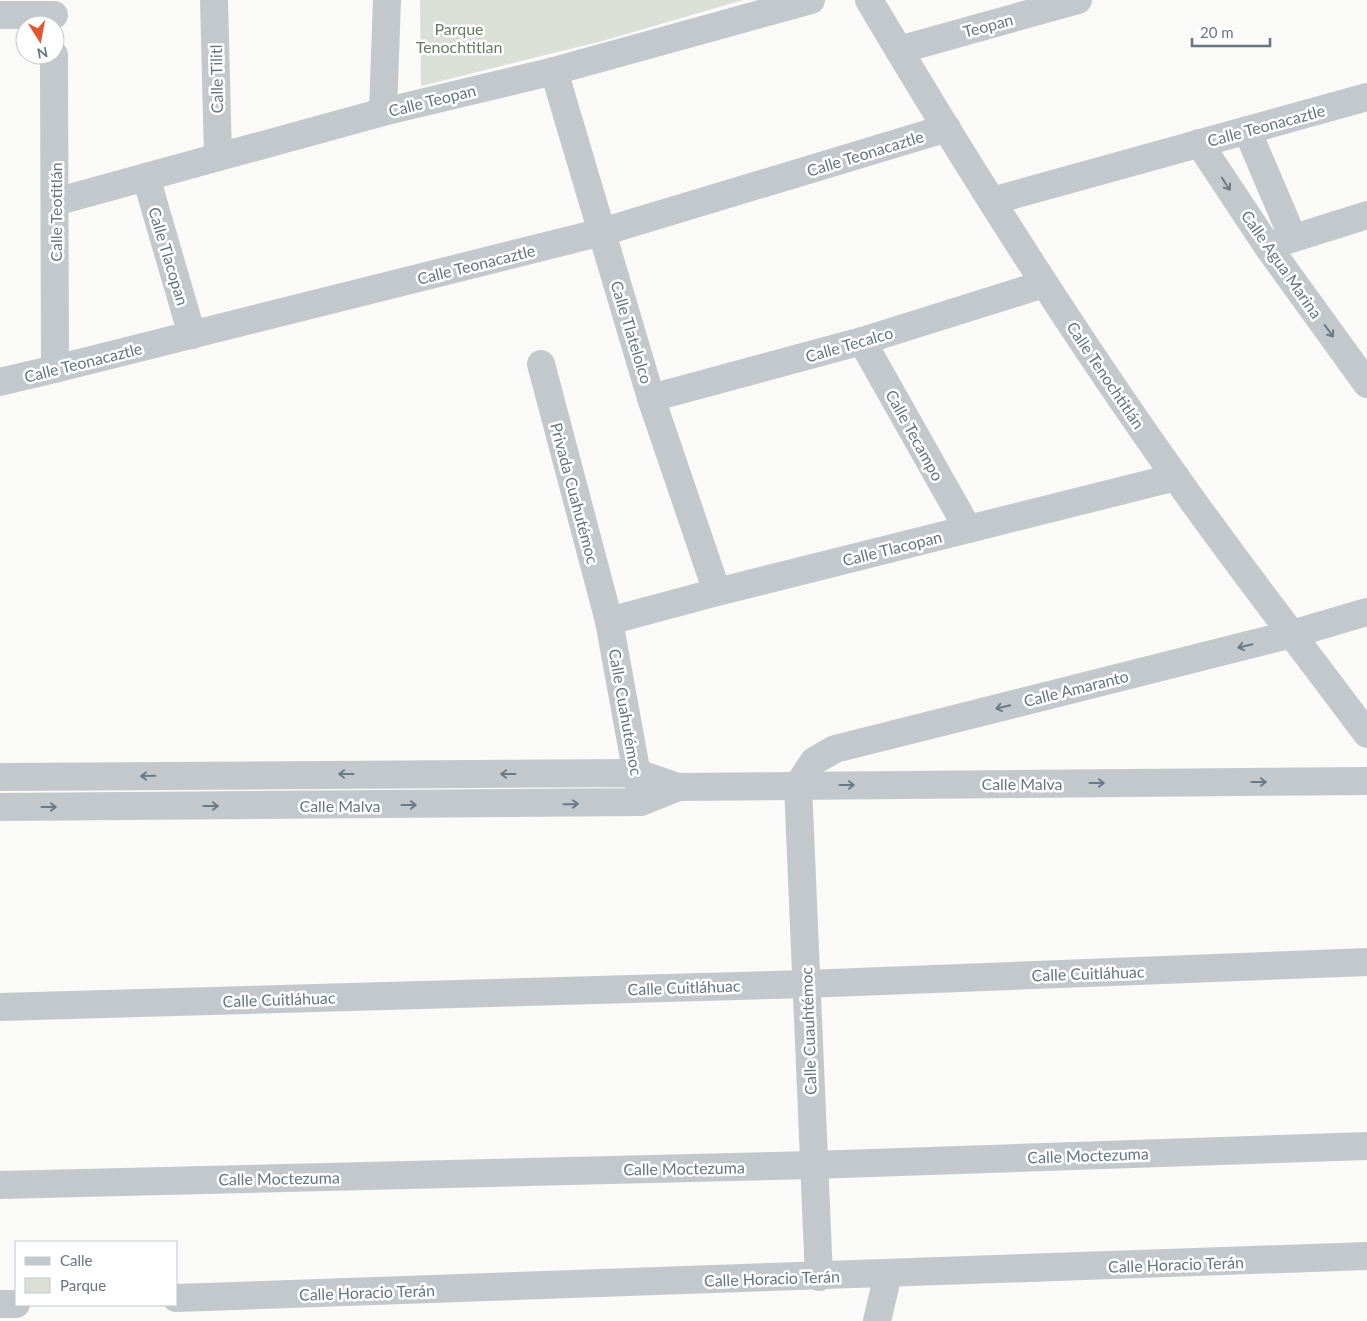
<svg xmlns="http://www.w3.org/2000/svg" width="1367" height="1321" font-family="Lato,sans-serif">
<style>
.green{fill:#dadfd7}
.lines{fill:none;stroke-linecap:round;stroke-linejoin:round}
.minor{stroke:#c3c8cc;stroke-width:28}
.oneway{stroke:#6a7a87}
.labels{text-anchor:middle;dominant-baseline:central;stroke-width:5;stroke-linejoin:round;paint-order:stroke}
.street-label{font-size:16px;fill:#657683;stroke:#fff}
.park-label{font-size:16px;fill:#687a64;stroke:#fff}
</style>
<rect width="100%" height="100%" fill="#fafaf8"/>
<path class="green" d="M 420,0 L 743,0 L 606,40 L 421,86 Z"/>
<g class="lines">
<g class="minor">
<path d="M 214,0 L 218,157"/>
<path d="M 869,0 C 965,162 1066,323 1175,476 C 1237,564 1303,648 1367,734"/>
<path d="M 0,15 L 54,15"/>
<path d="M 899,50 L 1078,0"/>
<path d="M 54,55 L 55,369"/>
<path d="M 554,71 L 651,398 L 717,592"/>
<path d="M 383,112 L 387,0"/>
<path d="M 1247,130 L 1293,238"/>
<path d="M 1199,143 L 1268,247 L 1367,384"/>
<path d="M 146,177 L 192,335"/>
<path d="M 992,201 L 1367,97"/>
<path d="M 55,202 L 383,112 L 554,71 L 811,0"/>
<path d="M 1275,244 L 1367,215"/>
<path d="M 862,341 L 968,529"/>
<path d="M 541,364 L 609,621 L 640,791"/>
<path d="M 0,382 L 55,369 L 602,232 L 947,128"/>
<path d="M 651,398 L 862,341 L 1044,284"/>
<path d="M 609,621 L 717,592 L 1176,477"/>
<path d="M 0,777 L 637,773 L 678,787 L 1367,781"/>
<path d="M 798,785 L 814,761 L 835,749 L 1292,634 L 1367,612"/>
<path d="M 798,785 L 819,1277"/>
<path d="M 0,807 L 641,802 L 678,787"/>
<path d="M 0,1007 L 806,984 L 1367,962"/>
<path d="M 0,1185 L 813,1165 L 1367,1146"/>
<path d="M 176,1298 L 1367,1256"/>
<path d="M 0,1304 L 16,1304"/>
<path d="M 877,1321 L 888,1274"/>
</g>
</g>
<defs><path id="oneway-shaft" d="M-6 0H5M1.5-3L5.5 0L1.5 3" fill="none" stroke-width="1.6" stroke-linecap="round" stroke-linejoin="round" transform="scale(1.25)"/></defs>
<g class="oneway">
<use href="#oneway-shaft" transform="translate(1226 184) rotate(57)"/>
<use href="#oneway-shaft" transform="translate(1329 331) rotate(54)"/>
<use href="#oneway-shaft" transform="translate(1245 646) rotate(166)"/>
<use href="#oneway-shaft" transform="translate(1003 707) rotate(166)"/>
<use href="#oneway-shaft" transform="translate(346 774) rotate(-180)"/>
<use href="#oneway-shaft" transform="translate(508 774) rotate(-180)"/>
<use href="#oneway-shaft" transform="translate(148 776) rotate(179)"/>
<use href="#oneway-shaft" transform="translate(1259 782)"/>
<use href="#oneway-shaft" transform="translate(1097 783)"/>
<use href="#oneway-shaft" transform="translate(847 785)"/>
<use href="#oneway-shaft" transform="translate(571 804) rotate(-1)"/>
<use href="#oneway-shaft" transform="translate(409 805)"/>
<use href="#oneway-shaft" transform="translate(211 806)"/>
<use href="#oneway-shaft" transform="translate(49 807)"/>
</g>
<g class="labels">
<g class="street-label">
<text transform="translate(988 25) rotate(-15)">Teopan</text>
<text transform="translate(216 79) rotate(-91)">Calle Tilitl</text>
<text transform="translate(432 100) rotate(-14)">Calle Teopan</text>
<text transform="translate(1266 125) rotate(-15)">Calle Teonacaztle</text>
<text transform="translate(865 153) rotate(-17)">Calle Teonacaztle</text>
<text transform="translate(55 212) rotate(-90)">Calle Teotitlán</text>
<text transform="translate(169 256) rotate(73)">Calle Tlacopan</text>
<text transform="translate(476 264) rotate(-14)">Calle Teonacaztle</text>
<text transform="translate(1282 264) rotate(55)">Calle Agua Marina</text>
<text transform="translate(632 332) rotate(73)">Calle Tlatelolco</text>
<text transform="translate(849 344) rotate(-16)">Calle Tecalco</text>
<text transform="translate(83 362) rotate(-14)">Calle Teonacaztle</text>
<text transform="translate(1106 375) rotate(56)">Calle Tenochtitlán</text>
<text transform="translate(915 435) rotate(61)">Calle Tecampo</text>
<text transform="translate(575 493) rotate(75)">Privada Cuahutémoc</text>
<text transform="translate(892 548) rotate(-14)">Calle Tlacopan</text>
<text transform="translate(1076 688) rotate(-14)">Calle Amaranto</text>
<text transform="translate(626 712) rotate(80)">Calle Cuahutémoc</text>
<text x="1022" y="783">Calle Malva</text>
<text x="340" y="805">Calle Malva</text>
<text transform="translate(1088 973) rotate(-2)">Calle Cuitláhuac</text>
<text transform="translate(684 987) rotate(-2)">Calle Cuitláhuac</text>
<text transform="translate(279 999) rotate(-2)">Calle Cuitláhuac</text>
<text transform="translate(808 1031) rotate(-92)">Calle Cuauhtémoc</text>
<text transform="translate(1088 1155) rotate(-2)">Calle Moctezuma</text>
<text transform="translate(684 1168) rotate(-1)">Calle Moctezuma</text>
<text transform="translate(279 1178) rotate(-1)">Calle Moctezuma</text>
<text transform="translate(1176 1264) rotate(-2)">Calle Horacio Terán</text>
<text transform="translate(772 1278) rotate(-2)">Calle Horacio Terán</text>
<text transform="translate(367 1292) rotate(-2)">Calle Horacio Terán</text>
</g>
<g class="park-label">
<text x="459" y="28">Parque<tspan x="459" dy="18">Tenochtitlan</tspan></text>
</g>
</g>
<rect x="15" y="1241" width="162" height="65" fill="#ffffff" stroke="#c1c8cd"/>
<rect x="25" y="1257" width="25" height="8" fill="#c3c8cc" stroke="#c1c8cd"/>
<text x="60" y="1266" font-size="15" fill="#657683">Calle</text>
<rect x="25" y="1278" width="25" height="15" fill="#dadfd7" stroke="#c1c8cd"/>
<text x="60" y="1291" font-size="15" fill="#657683">Parque</text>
<g transform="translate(40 40) rotate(169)"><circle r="24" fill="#ffffff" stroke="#c1c8cd"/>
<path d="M0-4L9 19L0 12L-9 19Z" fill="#e4572e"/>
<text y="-8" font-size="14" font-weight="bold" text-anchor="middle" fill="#657683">N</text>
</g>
<path d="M1192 38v8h78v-8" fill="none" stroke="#657683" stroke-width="2.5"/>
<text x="1200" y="38" font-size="15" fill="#657683" stroke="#ffffff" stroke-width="4" paint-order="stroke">20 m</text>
</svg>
